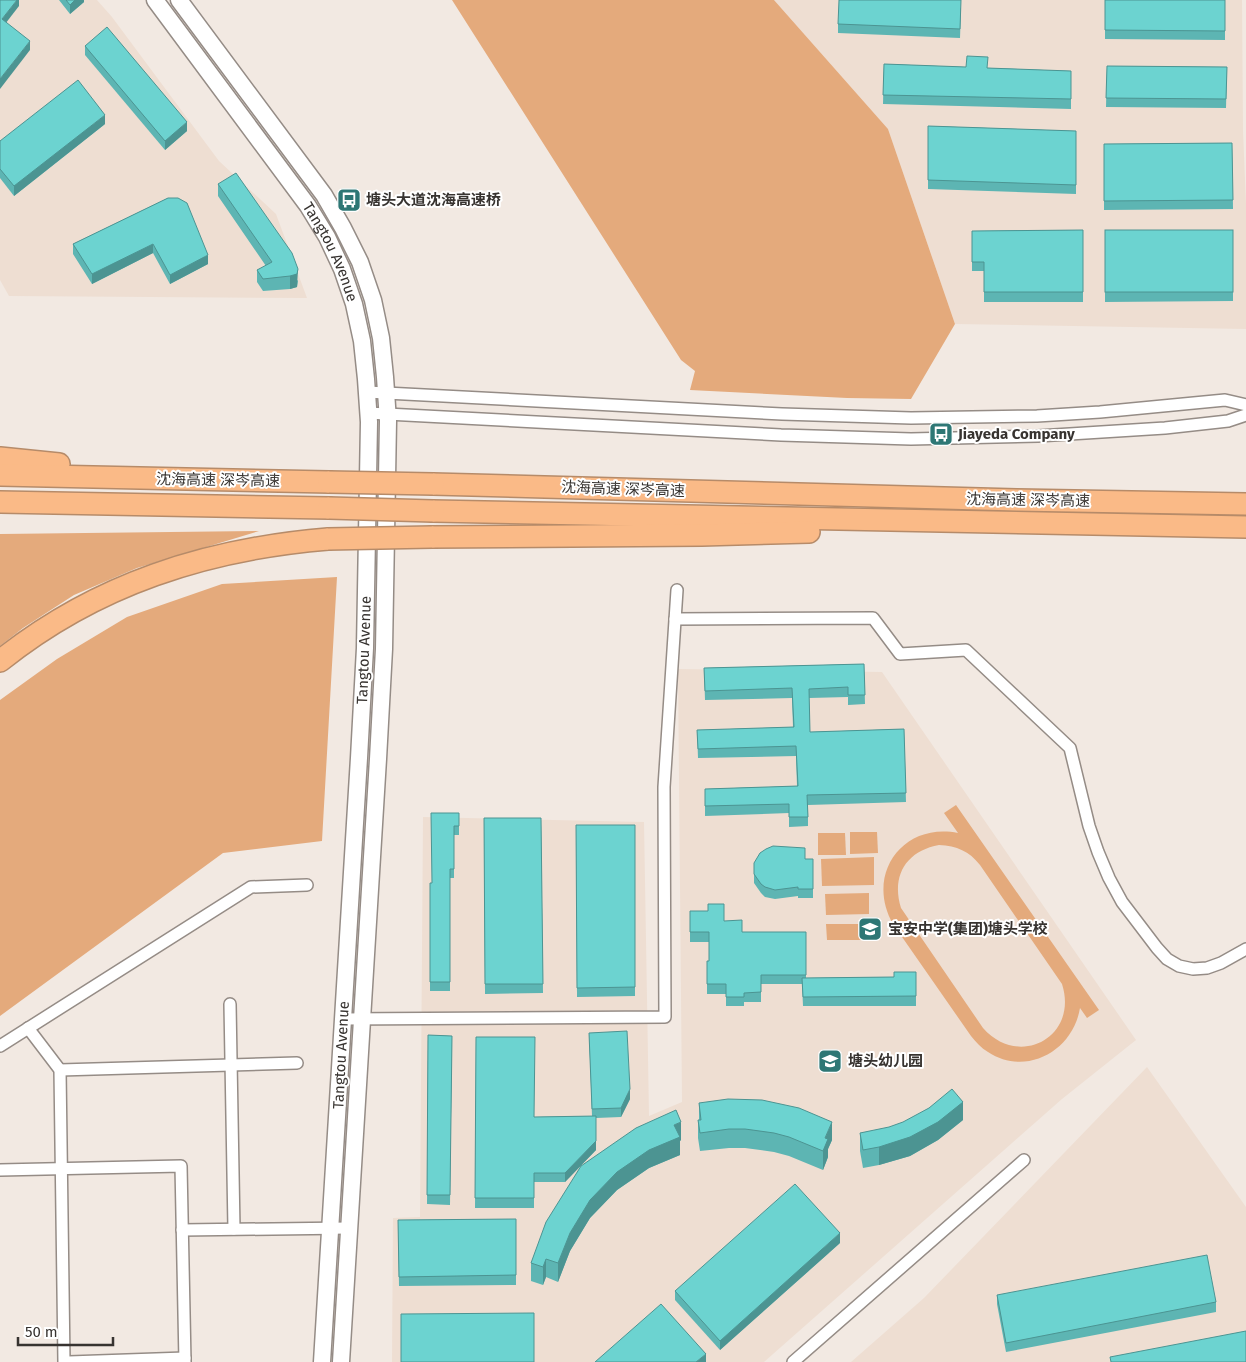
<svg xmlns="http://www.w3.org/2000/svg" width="1246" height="1362" font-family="'Fira Sans','Noto Sans SC',sans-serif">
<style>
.built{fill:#eeded2}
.green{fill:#e4aa7c;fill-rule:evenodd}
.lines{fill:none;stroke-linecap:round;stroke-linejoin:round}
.minor-casing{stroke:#958c86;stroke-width:14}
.secondary-casing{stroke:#958c86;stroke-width:19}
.motorway-casing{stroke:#b68b69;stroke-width:24}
.minor{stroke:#fff;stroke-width:11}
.secondary{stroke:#fff;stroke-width:16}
.motorway{stroke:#faba87;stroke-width:21}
.motorway-bridge-casing{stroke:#b68b69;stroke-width:24;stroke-linecap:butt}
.motorway-bridge{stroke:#faba87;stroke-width:21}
.wall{fill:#5db5b3}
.shaded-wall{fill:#4c9492}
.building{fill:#6cd3d0;stroke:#4c9492}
.labels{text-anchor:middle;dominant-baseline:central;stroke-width:4;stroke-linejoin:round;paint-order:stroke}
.poi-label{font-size:15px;font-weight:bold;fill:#373330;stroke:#fff;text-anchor:start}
.street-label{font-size:15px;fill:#373330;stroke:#fff}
</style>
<rect width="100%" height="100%" fill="#f2e9e2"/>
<g class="built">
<path d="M 0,0 L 97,0 L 112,17 L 219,161 L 276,214 L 307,298 L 9,296 L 0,280 Z"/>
<path d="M 774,0 L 1242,0 L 1243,131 L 1246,204 L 1246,329 L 955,324 L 888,129 Z"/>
<path d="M 678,669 L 882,672 L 1136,1040 L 1062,1099 L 764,1362 L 392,1362 L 393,1218 L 420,1217 L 423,817 L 644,822 L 649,1116 L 682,1102 Z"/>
<path d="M 1147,1067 L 1246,1207 L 1246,1362 L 851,1362 L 924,1298 Z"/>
</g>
<g class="green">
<path d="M 452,0 L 774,0 L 888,129 L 955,324 L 911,399 L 847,398 L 690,390 L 695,371 L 681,360 Z"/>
<path d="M 259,531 L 137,568 L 74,595 L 23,628 L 0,646 L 0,534 Z"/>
<path d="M 337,577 L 322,841 L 223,853 L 0,1016 L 0,700 L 57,659 L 127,617 L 222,584 Z"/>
<path d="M 956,805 L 1099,1010 L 1087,1018 L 1080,1008 C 1073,1051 1026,1077 988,1052 C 981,1048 976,1042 971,1036 L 893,924 C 865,875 902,822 958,833 L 944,813 ZM 939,845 C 957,846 969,851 980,865 L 1062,984 C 1079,1037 1019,1069 983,1028 L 901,908 C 891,876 906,851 939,845 Z"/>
<path d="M 850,832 L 877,832 L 878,853 L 850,854 Z"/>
<path d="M 818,833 L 845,833 L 846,855 L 818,855 Z"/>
<path d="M 874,857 L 874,885 L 822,886 L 821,859 Z"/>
<path d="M 869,893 L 869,914 L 826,915 L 825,894 Z"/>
<path d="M 826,924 L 870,924 L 870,940 L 827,940 Z"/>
</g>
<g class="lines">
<g class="minor-casing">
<g id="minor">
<path d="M 367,392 L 782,414 L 911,418 L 1037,416 L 1100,412 L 1225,400 L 1246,405"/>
<path d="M 368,413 L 781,435 L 911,439 L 1038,436 L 1165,428 L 1228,421 L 1246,415"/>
<path d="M 675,619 L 873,618 L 900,654 L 966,650 L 1070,748 L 1089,826 L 1098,852 L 1109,878 L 1122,902 L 1157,948 L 1167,959 L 1179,966 L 1193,969 L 1207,968 L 1221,963 L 1246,949"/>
<path d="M 230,1004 L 234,1229"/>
<path d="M 343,1019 L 665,1017 L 664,787 L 677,590"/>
<path d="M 28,1028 L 60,1070 L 64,1362"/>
<path d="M 0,1046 L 251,887 L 307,885"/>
<path d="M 60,1070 L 297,1063"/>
<path d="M 0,1170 L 181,1166 L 185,1362"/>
<path d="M 182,1230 L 349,1228"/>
<path d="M 69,1362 L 185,1358"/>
<path d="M 793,1362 L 1024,1160"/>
</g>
</g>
<g class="secondary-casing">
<g id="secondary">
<path id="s1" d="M 155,0 L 308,206 L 327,237 L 342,269 L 354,304 L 362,341 L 366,379 L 369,422 L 365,648 L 359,758 L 322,1362"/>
<path d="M 179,0 L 324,195 L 343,228 L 360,262 L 373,300 L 381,338 L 385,377 L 388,421 L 384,649 L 378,759 L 341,1362"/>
</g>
</g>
<g class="motorway-casing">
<g id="motorway">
<path d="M 0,458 L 59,464"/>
<path d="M 0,475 L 329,482"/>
<path d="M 433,484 L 1017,500 L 1246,504"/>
<path d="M 0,502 L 329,508"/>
<path d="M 433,511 L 1246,527"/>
<path d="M 432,537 L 702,535 L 809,532"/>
<path d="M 0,661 C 96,584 207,549 328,539"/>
</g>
</g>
<use href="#minor" class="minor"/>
<use href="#secondary" class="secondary"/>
<use href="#motorway" class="motorway"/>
<g class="motorway-bridge-casing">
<g id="motorway-bridge">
<path d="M 329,482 L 433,484"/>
<path d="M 329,508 L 433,511"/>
<path d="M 328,539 L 432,537"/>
</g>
</g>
<use href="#motorway-bridge" class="motorway-bridge"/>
</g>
<g class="wall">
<path d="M 59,0 L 84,0 L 84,2 L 70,14 Z"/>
<path d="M 1105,0 L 1225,0 L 1225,40 L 1105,39 Z"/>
<path d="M 961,8 L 960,38 L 838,33 L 838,24 Z"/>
<path d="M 85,46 L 187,131 L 165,150 L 85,55 Z"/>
<path d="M 884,64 L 1071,71 L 1071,109 L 883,104 Z"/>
<path d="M 1107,66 L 1227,67 L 1226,108 L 1106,107 Z"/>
<path d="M 105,124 L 14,196 L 0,178 L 0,141 Z"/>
<path d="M 928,126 L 1076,131 L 1076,194 L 928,189 Z"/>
<path d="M 1232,143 L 1233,209 L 1104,210 L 1104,144 Z"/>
<path d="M 218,184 L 298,281 L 297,287 L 290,289 L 263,291 L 257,282 L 257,270 L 266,266 L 218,196 Z"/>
<path d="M 168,198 L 208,264 L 170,284 L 153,253 L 92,284 L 73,254 L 73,244 Z"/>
<path d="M 1083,230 L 1083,302 L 984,302 L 984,271 L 972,271 L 972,231 Z"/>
<path d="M 1105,230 L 1233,230 L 1233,301 L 1105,302 Z"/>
<path d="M 864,664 L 865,704 L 848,705 L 848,697 L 809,698 L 810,732 L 904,729 L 906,802 L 808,805 L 808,826 L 789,827 L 789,813 L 705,816 L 705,789 L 797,786 L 796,756 L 698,758 L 697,730 L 793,727 L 792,698 L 705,700 L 704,668 Z"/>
<path d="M 459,813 L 459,835 L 454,835 L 454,878 L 450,878 L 450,991 L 430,991 L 430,883 L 432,883 Z"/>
<path d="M 484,818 L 541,818 L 543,993 L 485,994 Z"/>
<path d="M 576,825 L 635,825 L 635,996 L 577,997 Z"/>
<path d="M 805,859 L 813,859 L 813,898 L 798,898 L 798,896 L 775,899 L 765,897 L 761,893 L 754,883 L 754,863 Z"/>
<path d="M 690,911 L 724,921 L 742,932 L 806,932 L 806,978 L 894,977 L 916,972 L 916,1006 L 803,1006 L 802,984 L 761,984 L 761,1002 L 744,1002 L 744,1006 L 726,1006 L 726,994 L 707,994 L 707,961 L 709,961 L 709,942 L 690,942 Z"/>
<path d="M 589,1033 L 630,1099 L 621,1117 L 596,1118 L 596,1150 L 565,1182 L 534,1182 L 534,1208 L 475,1208 L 476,1037 L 534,1117 L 592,1116 Z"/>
<path d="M 428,1035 L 452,1036 L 450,1205 L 427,1204 Z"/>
<path d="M 699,1103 L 832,1140 L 828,1149 L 828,1157 L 823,1170 L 789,1156 L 774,1152 L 745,1148 L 729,1148 L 700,1151 L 698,1138 L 698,1120 L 699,1120 Z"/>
<path d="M 963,1120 L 938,1140 L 910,1156 L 879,1165 L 863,1168 L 860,1151 L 860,1133 Z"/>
<path d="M 681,1140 L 680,1141 L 680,1155 L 649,1168 L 617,1190 L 590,1218 L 570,1251 L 558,1282 L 546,1277 L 543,1285 L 531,1281 L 531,1263 L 581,1166 Z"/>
<path d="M 516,1219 L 516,1285 L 399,1286 L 398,1220 Z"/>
<path d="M 840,1243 L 720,1350 L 675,1300 L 675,1291 Z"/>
<path d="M 997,1295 L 1216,1302 L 1216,1312 L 1006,1352 L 997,1304 Z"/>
</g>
<g class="shaded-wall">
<path d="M 17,0 L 19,0 L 19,6 L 2,28 L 2,19 Z"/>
<path d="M 75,0 L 84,0 L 84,2 L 70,14 L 70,5 Z"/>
<path d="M 30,41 L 30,50 L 0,89 L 0,79 Z"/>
<path d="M 105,115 L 105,124 L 14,196 L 14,186 Z"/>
<path d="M 187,122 L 187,131 L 165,150 L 165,141 Z"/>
<path d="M 153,244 L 153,253 L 92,284 L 92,274 Z"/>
<path d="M 208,255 L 208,264 L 170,284 L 170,275 Z"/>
<path d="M 298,269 L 297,287 L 290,289 L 290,276 Z"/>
<path d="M 630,1089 L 630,1099 L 621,1117 L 621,1108 Z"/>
<path d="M 963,1102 L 963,1120 L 938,1140 L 910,1156 L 879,1165 L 879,1147 Z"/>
<path d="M 681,1122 L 681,1140 L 680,1141 L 680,1155 L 649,1168 L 617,1190 L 590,1218 L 570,1251 L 558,1282 L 558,1263 L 570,1233 L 590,1200 L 617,1172 L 674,1125 Z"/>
<path d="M 832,1122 L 832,1140 L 828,1149 L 828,1157 L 823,1170 L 823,1151 L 825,1138 Z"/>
<path d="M 596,1141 L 596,1150 L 565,1182 L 565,1173 Z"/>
<path d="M 840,1233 L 840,1243 L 720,1350 L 720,1341 Z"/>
<path d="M 546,1259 L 546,1277 L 543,1285 L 543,1267 Z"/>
<path d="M 706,1354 L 706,1362 L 696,1362 Z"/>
</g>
<g class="building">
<path d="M 0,0 L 17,0 L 2,19 L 30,41 L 0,79 Z"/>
<path d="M 66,0 L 75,0 L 70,5 Z"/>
<path d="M 839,0 L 961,0 L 960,29 L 838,24 Z"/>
<path d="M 1105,0 L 1225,0 L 1225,31 L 1105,30 Z"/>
<path d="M 107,27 L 187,122 L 165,141 L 85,46 Z"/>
<path d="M 967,56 L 988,57 L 987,68 L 1071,71 L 1071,99 L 883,95 L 884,64 L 966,67 Z"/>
<path d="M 1107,66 L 1227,67 L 1226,99 L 1106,98 Z"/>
<path d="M 78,80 L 105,115 L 14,186 L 0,169 L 0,141 Z"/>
<path d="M 928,126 L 1076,131 L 1076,185 L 928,180 Z"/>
<path d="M 1232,143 L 1233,200 L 1104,201 L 1104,144 Z"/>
<path d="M 236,173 L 292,253 L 298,269 L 297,274 L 290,276 L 263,279 L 257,270 L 272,262 L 218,184 Z"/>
<path d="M 168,198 L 178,198 L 187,203 L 208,255 L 170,275 L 153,244 L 92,274 L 73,244 Z"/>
<path d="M 1083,230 L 1083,292 L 984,292 L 984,262 L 972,262 L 972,231 Z"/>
<rect x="1105" y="230" width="128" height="62"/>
<path d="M 864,664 L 865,695 L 848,695 L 848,687 L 809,689 L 810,732 L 904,729 L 906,793 L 807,795 L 808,817 L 789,817 L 789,804 L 705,806 L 705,789 L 798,786 L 796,746 L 698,749 L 697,730 L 794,727 L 792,688 L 705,691 L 704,668 Z"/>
<path d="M 431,813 L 459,813 L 459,826 L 454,826 L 454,869 L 450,869 L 450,982 L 430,982 L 430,883 L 432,883 Z"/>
<path d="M 484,818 L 541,818 L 543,984 L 485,984 Z"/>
<path d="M 576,825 L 635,825 L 635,987 L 577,988 Z"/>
<path d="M 773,846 L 805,848 L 805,859 L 813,859 L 813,889 L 798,889 L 798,887 L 775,890 L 765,887 L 761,884 L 754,874 L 754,863 L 760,853 L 766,849 Z"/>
<path d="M 708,904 L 724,904 L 724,921 L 742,920 L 742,932 L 806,932 L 806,975 L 761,975 L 761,992 L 744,993 L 744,997 L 726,997 L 726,984 L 707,984 L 707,961 L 709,961 L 709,932 L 690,932 L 690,911 L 708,911 Z"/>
<path d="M 894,972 L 916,972 L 916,996 L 803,997 L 802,978 L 894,977 Z"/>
<path d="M 627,1031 L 630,1089 L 621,1108 L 592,1109 L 589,1033 Z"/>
<path d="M 428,1035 L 452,1036 L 450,1195 L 427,1195 Z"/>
<path d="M 476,1037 L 535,1037 L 534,1117 L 596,1116 L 596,1141 L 565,1173 L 534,1173 L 534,1198 L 475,1198 Z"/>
<path d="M 952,1089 L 963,1102 L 938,1122 L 910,1137 L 879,1147 L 863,1150 L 860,1133 L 889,1127 L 903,1122 L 929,1108 Z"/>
<path d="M 728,1099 L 762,1100 L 799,1108 L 832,1122 L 825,1138 L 828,1139 L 823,1151 L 789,1137 L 774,1133 L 745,1129 L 729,1129 L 700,1133 L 698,1120 L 701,1120 L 699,1103 Z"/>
<path d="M 676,1110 L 681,1122 L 674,1125 L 680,1137 L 649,1150 L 617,1172 L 590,1200 L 570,1233 L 558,1263 L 546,1259 L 543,1267 L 531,1263 L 546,1222 L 581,1166 L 636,1128 Z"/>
<path d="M 795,1184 L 840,1233 L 720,1341 L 675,1291 Z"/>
<path d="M 516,1219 L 516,1275 L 399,1277 L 398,1220 Z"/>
<path d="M 1207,1255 L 1216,1302 L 1006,1343 L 997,1295 Z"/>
<path d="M 661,1304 L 706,1354 L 696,1362 L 595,1362 Z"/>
<path d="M 534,1313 L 534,1362 L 401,1362 L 401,1314 Z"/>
<path d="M 1246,1331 L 1246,1362 L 1111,1362 L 1110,1357 Z"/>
</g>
<defs>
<g id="bus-square" transform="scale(1.25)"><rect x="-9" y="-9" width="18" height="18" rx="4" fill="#2e7775" stroke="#fff"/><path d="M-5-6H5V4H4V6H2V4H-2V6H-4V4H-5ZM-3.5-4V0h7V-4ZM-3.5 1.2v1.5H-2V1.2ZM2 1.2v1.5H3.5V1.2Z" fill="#fff"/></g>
<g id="school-square" transform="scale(1.25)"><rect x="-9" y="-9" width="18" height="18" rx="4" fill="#2e7775" stroke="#fff"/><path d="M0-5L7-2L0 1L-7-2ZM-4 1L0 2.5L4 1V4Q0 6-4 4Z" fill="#fff"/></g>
</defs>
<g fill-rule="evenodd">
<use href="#bus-square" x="349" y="200"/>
<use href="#bus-square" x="941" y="434"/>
<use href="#school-square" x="870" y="929"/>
<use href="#school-square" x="830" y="1061"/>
</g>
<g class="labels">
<g class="poi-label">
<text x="366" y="200">塘头大道沈海高速桥</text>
<text x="958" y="434">Jiayeda Company</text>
<text x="888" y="929">宝安中学(集团)塘头学校</text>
<text x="848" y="1061">塘头幼儿园</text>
</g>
<g class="street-label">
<text stroke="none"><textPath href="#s1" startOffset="308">Tangtou Avenue</textPath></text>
<text transform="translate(218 480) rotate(1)">沈海高速 深岑高速</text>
<text transform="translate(623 489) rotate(2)">沈海高速 深岑高速</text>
<text transform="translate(1028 500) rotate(1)">沈海高速 深岑高速</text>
<text transform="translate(364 650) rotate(-88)">Tangtou Avenue</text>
<text transform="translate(341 1055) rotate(-87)">Tangtou Avenue</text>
</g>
</g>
<path d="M18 1337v8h95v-8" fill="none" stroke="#373330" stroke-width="2.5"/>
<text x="25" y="1337" font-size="15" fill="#373330" stroke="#ffffff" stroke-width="4" paint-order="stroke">50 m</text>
</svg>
